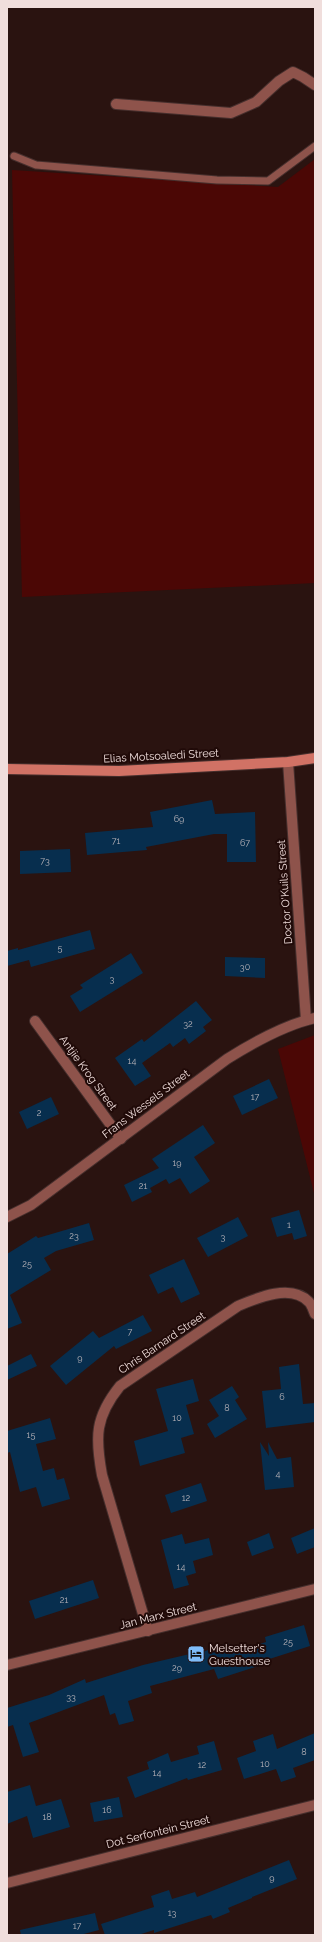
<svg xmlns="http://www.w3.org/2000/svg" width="322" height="1942" font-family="Raleway,sans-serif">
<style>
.green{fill:#4b0705}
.building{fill:#072e4e}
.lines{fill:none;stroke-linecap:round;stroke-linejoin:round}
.lane-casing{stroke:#462f2d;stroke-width:9}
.street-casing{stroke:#462f2d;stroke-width:12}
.secondary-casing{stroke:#462f2d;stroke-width:12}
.lane{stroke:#8e534b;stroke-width:7}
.street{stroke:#8e534b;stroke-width:10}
.secondary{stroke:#d17265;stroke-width:10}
.labels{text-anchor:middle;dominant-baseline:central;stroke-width:4;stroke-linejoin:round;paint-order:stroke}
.number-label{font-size:9px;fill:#b6b2b8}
.street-label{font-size:11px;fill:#f0dedc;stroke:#200a08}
.poi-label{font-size:11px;fill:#f0dedc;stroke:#200a08;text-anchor:start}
</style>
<rect width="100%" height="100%" fill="#2a1310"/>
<g class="green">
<path d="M 315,159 L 315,583 L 22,597 L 12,170 L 278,187 Z"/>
<path d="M 315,1035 L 315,1197 L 278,1049 Z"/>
</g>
<g class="building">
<path d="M 212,800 L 215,814 L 255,812 L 256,862 L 227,862 L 227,834 L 214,834 L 146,847 L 147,850 L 87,855 L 85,833 L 153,827 L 150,812 Z"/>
<path d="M 70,849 L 71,872 L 20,874 L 20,851 Z"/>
<path d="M 90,930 L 95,949 L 31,967 L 29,960 L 7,966 L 7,951 L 18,948 L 18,950 Z"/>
<path d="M 131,953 L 143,973 L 80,1012 L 70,996 L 83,988 L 80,985 Z"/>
<path d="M 225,957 L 265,958 L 265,978 L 225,976 Z"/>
<path d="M 196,1001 L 212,1020 L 203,1027 L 206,1031 L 189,1044 L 185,1038 L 173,1047 L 170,1043 L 142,1063 L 151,1076 L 135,1086 L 115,1058 L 142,1039 L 144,1042 Z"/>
<path d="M 269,1079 L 278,1098 L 242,1115 L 233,1096 Z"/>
<path d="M 51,1097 L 59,1114 L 27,1129 L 19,1112 Z"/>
<path d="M 203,1125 L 215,1143 L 194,1157 L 210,1181 L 190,1194 L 180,1178 L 169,1184 L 166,1179 L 150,1188 L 152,1192 L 132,1202 L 124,1185 L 159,1168 L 152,1159 Z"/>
<path d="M 299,1210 L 307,1236 L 294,1240 L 292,1233 L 277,1237 L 271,1218 Z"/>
<path d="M 238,1217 L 248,1236 L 208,1257 L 197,1238 Z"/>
<path d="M 89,1223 L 94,1240 L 56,1251 L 44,1258 L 51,1270 L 10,1295 L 22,1323 L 7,1329 L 7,1254 L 36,1236 L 38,1238 Z"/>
<path d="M 184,1259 L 200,1294 L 181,1303 L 173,1287 L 158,1294 L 149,1275 Z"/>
<path d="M 143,1315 L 152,1331 L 116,1349 L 114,1346 L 66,1385 L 50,1366 L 93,1331 L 99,1338 Z"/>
<path d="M 31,1354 L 37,1366 L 7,1380 L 7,1366 Z"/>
<path d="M 299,1364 L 303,1404 L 315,1403 L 315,1422 L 266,1428 L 262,1391 L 281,1389 L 279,1367 Z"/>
<path d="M 193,1379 L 199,1401 L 186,1405 L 194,1434 L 181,1438 L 185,1453 L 140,1466 L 134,1441 L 168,1431 L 156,1389 Z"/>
<path d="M 232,1386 L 239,1397 L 235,1400 L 247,1419 L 215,1438 L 207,1424 L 219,1416 L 209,1400 Z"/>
<path d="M 50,1418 L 56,1439 L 36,1444 L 43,1471 L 54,1468 L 57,1480 L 64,1478 L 70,1499 L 42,1507 L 36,1487 L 20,1492 L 10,1452 L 7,1453 L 7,1431 Z"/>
<path d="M 260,1442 L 269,1456 L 268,1442 L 277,1459 L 291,1457 L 294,1487 L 265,1490 Z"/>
<path d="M 201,1483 L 207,1501 L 171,1513 L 165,1495 Z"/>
<path d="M 315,1528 L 315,1547 L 297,1554 L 291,1538 Z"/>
<path d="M 269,1533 L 274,1548 L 252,1556 L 247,1542 Z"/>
<path d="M 182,1534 L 185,1544 L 209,1538 L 213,1555 L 193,1561 L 196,1573 L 186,1576 L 189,1585 L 174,1589 L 161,1540 Z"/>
<path d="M 93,1580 L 99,1598 L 35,1619 L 29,1601 Z"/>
<path d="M 304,1625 L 310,1646 L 260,1662 L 261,1665 L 218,1679 L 214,1669 L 150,1686 L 152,1693 L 128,1701 L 134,1721 L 119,1725 L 115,1713 L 110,1715 L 104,1695 L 29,1723 L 39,1752 L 23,1757 L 13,1725 L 7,1727 L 7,1708 L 49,1695 L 85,1679 L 86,1683 L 143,1665 L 194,1653 L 194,1655 L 228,1643 L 232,1653 L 266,1642 L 265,1637 Z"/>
<path d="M 315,1733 L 315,1760 L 293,1768 L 296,1777 L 281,1782 L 276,1769 L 244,1779 L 237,1758 L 256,1751 L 253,1741 L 273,1734 L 277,1749 Z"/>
<path d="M 214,1741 L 222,1770 L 188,1780 L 187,1778 L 135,1798 L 127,1777 L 149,1769 L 147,1762 L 168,1753 L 171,1762 L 199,1754 L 197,1746 Z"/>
<path d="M 30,1785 L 36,1806 L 61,1799 L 70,1827 L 33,1838 L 27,1816 L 7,1824 L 7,1792 Z"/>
<path d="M 119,1797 L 123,1817 L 94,1822 L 90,1803 Z"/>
<path d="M 289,1860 L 297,1879 L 252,1897 L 252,1898 L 228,1908 L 230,1912 L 213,1919 L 211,1915 L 154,1933 L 154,1930 L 138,1935 L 105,1935 L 101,1924 L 154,1907 L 151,1896 L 169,1890 L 172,1899 L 195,1892 L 197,1897 Z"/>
<path d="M 95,1913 L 99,1930 L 80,1935 L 21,1935 L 20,1930 Z"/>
</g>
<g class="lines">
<g class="lane-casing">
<path id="lane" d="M 14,156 L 36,165 L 217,180 L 268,181 L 315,146"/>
</g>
<g class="street-casing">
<g id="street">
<path d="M 116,104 L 231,113 L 256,102 L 279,81 L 293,72 L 303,77 L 315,85"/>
<path d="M 288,762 L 306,1020"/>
<path d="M 35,1021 L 121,1139"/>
<path d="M 7,1217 L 31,1205 L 227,1059 C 254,1042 284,1025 315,1018"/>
<path d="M 148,1631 L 102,1475 C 95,1437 95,1417 120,1386 L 238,1306 C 257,1298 291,1283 309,1302 C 312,1305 313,1310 315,1314"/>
<path d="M 7,1665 L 315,1589"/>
<path d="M 7,1883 L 315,1805"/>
</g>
</g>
<g class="secondary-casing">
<path id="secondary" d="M 7,769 L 119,771 L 288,762 L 315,758"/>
</g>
<use href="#lane" class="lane"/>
<use href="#street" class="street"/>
<use href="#secondary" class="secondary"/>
</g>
<defs>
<g id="hotel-square" transform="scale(0.9)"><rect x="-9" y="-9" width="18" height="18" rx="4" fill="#7fbdfa" stroke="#200a08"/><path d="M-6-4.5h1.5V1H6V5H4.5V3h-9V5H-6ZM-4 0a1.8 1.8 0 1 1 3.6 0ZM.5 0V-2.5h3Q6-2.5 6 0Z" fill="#111"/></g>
</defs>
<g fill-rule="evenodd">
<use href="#hotel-square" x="196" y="1654"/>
</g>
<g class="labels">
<g class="number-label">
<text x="179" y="819">69</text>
<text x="116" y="841">71</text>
<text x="245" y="843">67</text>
<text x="45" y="861">73</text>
<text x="60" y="948">5</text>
<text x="245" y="967">30</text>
<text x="112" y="979">3</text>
<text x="188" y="1024">32</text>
<text x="132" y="1061">14</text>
<text x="255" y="1097">17</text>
<text x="39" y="1113">2</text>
<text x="177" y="1163">19</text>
<text x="143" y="1186">21</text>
<text x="289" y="1225">1</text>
<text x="74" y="1236">23</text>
<text x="223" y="1237">3</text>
<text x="27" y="1264">25</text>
<text x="130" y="1332">7</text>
<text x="80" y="1358">9</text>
<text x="282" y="1397">6</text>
<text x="227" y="1408">8</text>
<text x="177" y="1418">10</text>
<text x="31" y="1435">15</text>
<text x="278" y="1474">4</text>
<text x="186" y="1498">12</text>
<text x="181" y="1567">14</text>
<text x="64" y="1600">21</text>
<text x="288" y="1642">25</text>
<text x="177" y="1668">29</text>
<text x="71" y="1697">33</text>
<text x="304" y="1752">8</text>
<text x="265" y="1764">10</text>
<text x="202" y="1765">12</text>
<text x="157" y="1773">14</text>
<text x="107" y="1810">16</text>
<text x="47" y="1817">18</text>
<text x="272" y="1878">9</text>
<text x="172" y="1913">13</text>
<text x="77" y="1926">17</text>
</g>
<g class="street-label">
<text transform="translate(161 756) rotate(-3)">Elias Motsoaledi Street</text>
<text transform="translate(285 892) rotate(-94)">Doctor O'Kuils Street</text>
<text transform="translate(88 1073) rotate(54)">Antjie Krog Street</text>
<text transform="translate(146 1104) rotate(-37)">Frans Wessels Street</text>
<text transform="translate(162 1343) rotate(-34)">Chris Barnard Street</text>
<text transform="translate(158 1616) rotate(-14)">Jan Marx Street</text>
<text transform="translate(158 1832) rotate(-14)">Dot Serfontein Street</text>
</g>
<g class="poi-label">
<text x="209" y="1648">Melsetter's<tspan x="209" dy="13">Guesthouse</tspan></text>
</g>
</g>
<rect width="322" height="1942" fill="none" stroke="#f0dedc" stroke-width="16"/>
</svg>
